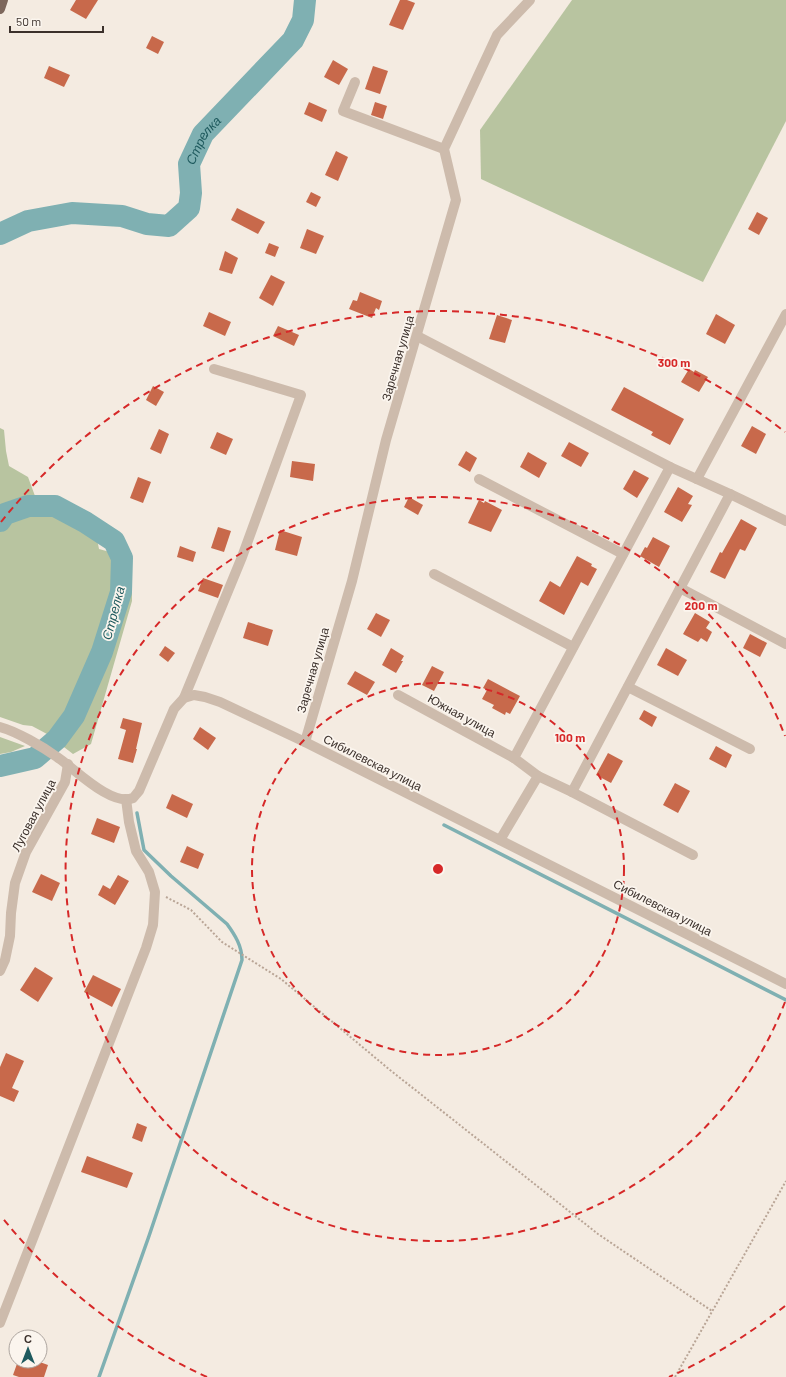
<svg xmlns="http://www.w3.org/2000/svg" width="786" height="1377" font-family="Barlow,sans-serif">
<style>
.green{fill:#b8c4a0}
.lines{fill:none;stroke-linecap:round;stroke-linejoin:round}
.stream{stroke:#7fb0b2;stroke-width:3.5}
.river{stroke:#7fb0b2;stroke-width:22}
.building{fill:#c8694b}
.path{stroke:#b9a596;stroke-width:2;stroke-dasharray:2 2;stroke-linecap:butt}
.minor{stroke:#cdbbac;stroke-width:10}
.major{stroke:#7d675c;stroke-width:10}
.ring{fill:none;stroke:#d62828;stroke-width:2;stroke-dasharray:7 5}
.labels{text-anchor:middle;dominant-baseline:central;stroke-width:3.5;stroke-linejoin:round;paint-order:stroke}
.street-label{font-size:12px;fill:#3b302b;stroke:#fbf5ee}
.water-label{font-size:13px;font-style:italic;fill:#1f5a5e;stroke:#fbf5ee}
.centre{fill:#d62828;stroke:#fbf5ee;stroke-width:2}
.ring-label{font-size:12px;text-anchor:middle;font-weight:bold;fill:#d62828;stroke:#fbf5ee;stroke-width:3.5;stroke-linejoin:round;paint-order:stroke}
</style>
<rect width="100%" height="100%" fill="#f4ebe1"/>
<g class="green">
<path d="M 572,0 L 786,0 L 786,121 L 703,282 L 481,179 L 480,130 Z"/>
<path d="M 0,428 L 4,430 L 6,451 L 9,466 L 28,477 L 35,496 L 51,510 L 77,521 L 96,534 L 99,549 L 117,554 L 132,584 L 132,601 L 91,744 L 73,754 L 47,734 L 32,726 L 23,725 L 0,717 Z"/>
<path d="M 0,737 L 25,746 L 11,752 L 0,754 Z"/>
</g>
<g class="lines">
<g class="stream">
<path d="M 444,825 L 786,1000"/>
<path d="M 99,1377 L 149,1236 L 242,960 C 242,946 235,935 227,924 L 171,876 L 144,850 L 137,813"/>
</g>
<g class="river">
<path id="s1" d="M 0,234 L 28,221 L 72,213 L 122,216 L 147,224 L 169,226 L 189,208 L 191,193 L 189,164 L 203,134 L 293,40 L 303,20 L 305,0"/>
<path d="M 0,521 L 5,514 L 28,506 L 55,506 L 85,522 L 114,541 L 122,558 L 121,592 L 102,652 L 74,716 L 57,739 L 35,758 L 0,766"/>
</g>
</g>
<g class="building">
<path d="M 76,0 L 98,0 L 86,19 L 70,10 Z"/>
<path d="M 400,0 L 407,0 L 415,3 L 403,30 L 389,25 Z"/>
<path d="M 152,36 L 164,42 L 158,54 L 146,48 Z"/>
<path d="M 333,60 L 348,69 L 339,85 L 324,77 Z"/>
<path d="M 49,66 L 70,75 L 64,87 L 44,78 Z"/>
<path d="M 373,66 L 388,71 L 380,94 L 365,89 Z"/>
<path d="M 309,102 L 327,110 L 322,122 L 304,114 Z"/>
<path d="M 375,102 L 387,106 L 383,119 L 371,115 Z"/>
<path d="M 336,151 L 348,157 L 338,181 L 325,175 Z"/>
<path d="M 311,192 L 321,197 L 316,207 L 306,202 Z"/>
<path d="M 237,208 L 265,222 L 258,234 L 231,220 Z"/>
<path d="M 757,212 L 768,218 L 759,235 L 748,229 Z"/>
<path d="M 307,229 L 324,236 L 316,254 L 300,248 Z"/>
<path d="M 269,243 L 279,247 L 275,257 L 265,253 Z"/>
<path d="M 225,251 L 238,258 L 232,274 L 219,270 Z"/>
<path d="M 271,275 L 285,282 L 273,306 L 259,298 Z"/>
<path d="M 360,292 L 382,301 L 379,310 L 376,308 L 372,318 L 349,309 L 353,300 L 357,301 Z"/>
<path d="M 209,312 L 231,322 L 225,336 L 203,326 Z"/>
<path d="M 716,314 L 735,325 L 725,344 L 706,334 Z"/>
<path d="M 497,315 L 512,320 L 505,343 L 489,339 Z"/>
<path d="M 278,326 L 299,335 L 294,346 L 273,336 Z"/>
<path d="M 689,369 L 694,372 L 695,370 L 708,377 L 699,392 L 681,382 Z"/>
<path d="M 153,386 L 164,392 L 156,406 L 146,400 Z"/>
<path d="M 624,387 L 684,419 L 670,445 L 651,435 L 653,432 L 611,410 Z"/>
<path d="M 752,426 L 766,434 L 756,454 L 741,446 Z"/>
<path d="M 159,429 L 169,434 L 161,454 L 150,449 Z"/>
<path d="M 217,432 L 233,439 L 226,455 L 210,448 Z"/>
<path d="M 569,442 L 589,453 L 581,467 L 561,456 Z"/>
<path d="M 466,451 L 477,458 L 470,472 L 458,465 Z"/>
<path d="M 528,452 L 547,463 L 539,478 L 520,467 Z"/>
<path d="M 292,461 L 315,464 L 313,481 L 290,477 Z"/>
<path d="M 634,470 L 649,478 L 637,498 L 623,489 Z"/>
<path d="M 138,477 L 151,482 L 143,503 L 130,498 Z"/>
<path d="M 678,487 L 693,496 L 688,504 L 692,505 L 682,522 L 664,512 Z"/>
<path d="M 409,497 L 423,505 L 418,515 L 404,507 Z"/>
<path d="M 479,500 L 484,503 L 485,501 L 502,510 L 491,532 L 468,523 Z"/>
<path d="M 741,519 L 757,528 L 745,551 L 740,549 L 725,579 L 710,572 L 720,552 L 722,553 Z"/>
<path d="M 218,527 L 231,531 L 224,552 L 211,548 Z"/>
<path d="M 280,530 L 302,537 L 297,556 L 275,550 Z"/>
<path d="M 653,537 L 670,546 L 659,567 L 640,556 L 645,547 L 647,548 Z"/>
<path d="M 180,546 L 196,552 L 193,562 L 177,557 Z"/>
<path d="M 577,556 L 592,564 L 591,566 L 597,569 L 588,586 L 581,582 L 564,615 L 539,601 L 550,581 L 560,587 Z"/>
<path d="M 203,578 L 223,585 L 218,598 L 198,591 Z"/>
<path d="M 376,613 L 390,620 L 381,637 L 367,629 Z"/>
<path d="M 695,613 L 710,622 L 706,628 L 712,632 L 707,642 L 701,638 L 698,642 L 683,634 Z"/>
<path d="M 248,622 L 273,630 L 268,646 L 243,638 Z"/>
<path d="M 750,634 L 767,643 L 760,657 L 743,648 Z"/>
<path d="M 165,646 L 175,653 L 168,662 L 159,655 Z"/>
<path d="M 391,648 L 404,656 L 401,661 L 403,661 L 396,673 L 382,665 Z"/>
<path d="M 666,648 L 687,660 L 678,676 L 657,665 Z"/>
<path d="M 432,666 L 444,672 L 434,691 L 422,685 Z"/>
<path d="M 355,671 L 375,682 L 367,695 L 347,684 Z"/>
<path d="M 488,679 L 520,696 L 510,714 L 506,712 L 505,715 L 492,708 L 494,705 L 482,699 L 487,690 L 483,688 Z"/>
<path d="M 644,710 L 657,717 L 652,727 L 639,719 Z"/>
<path d="M 123,718 L 142,723 L 136,749 L 137,749 L 133,763 L 118,759 L 126,730 L 120,728 Z"/>
<path d="M 200,727 L 216,738 L 208,750 L 193,739 Z"/>
<path d="M 716,746 L 732,755 L 726,768 L 709,759 Z"/>
<path d="M 608,753 L 623,761 L 611,783 L 596,775 Z"/>
<path d="M 675,783 L 690,791 L 678,813 L 663,805 Z"/>
<path d="M 172,794 L 193,804 L 187,818 L 166,808 Z"/>
<path d="M 97,818 L 120,827 L 114,843 L 91,834 Z"/>
<path d="M 187,846 L 204,854 L 198,869 L 180,862 Z"/>
<path d="M 41,874 L 60,883 L 52,901 L 32,892 Z"/>
<path d="M 118,875 L 129,881 L 115,905 L 98,895 L 103,885 L 110,889 Z"/>
<path d="M 35,967 L 53,978 L 38,1002 L 20,990 Z"/>
<path d="M 93,975 L 121,989 L 112,1007 L 84,992 Z"/>
<path d="M 6,1053 L 24,1061 L 12,1088 L 19,1091 L 14,1102 L 0,1096 L 0,1067 Z"/>
<path d="M 137,1123 L 147,1127 L 142,1142 L 132,1138 Z"/>
<path d="M 87,1156 L 133,1173 L 127,1188 L 81,1172 Z"/>
<path d="M 18,1361 L 37,1361 L 48,1365 L 44,1377 L 19,1377 L 13,1375 Z"/>
</g>
<g class="lines">
<g class="path">
<path d="M 166,897 L 191,910 L 222,942 L 281,979 L 390,1070 L 598,1234 L 712,1311"/>
<path d="M 675,1377 L 786,1181"/>
</g>
<g class="minor">
<path d="M 355,82 L 343,111 L 444,149"/>
<path d="M 417,336 L 670,467 L 514,758 L 538,776 L 500,840"/>
<path d="M 479,479 L 623,554"/>
<path d="M 697,479 L 786,314"/>
<path d="M 730,494 L 786,521"/>
<path d="M 434,574 L 573,647"/>
<path d="M 680,588 L 786,644"/>
<path d="M 628,687 L 750,749"/>
<path d="M 398,695 L 514,758"/>
<path d="M 184,698 L 242,557 L 301,395 L 214,369"/>
<path d="M 0,727 C 16,731 43,747 57,757 C 74,768 111,807 133,798 C 135,796 137,793 139,791 L 174,709 L 184,698 L 194,695 L 205,697 L 220,702 L 305,742 L 786,984"/>
<path d="M 305,742 L 352,581 L 386,440 L 456,200 L 444,149 L 497,35 L 530,0"/>
<path d="M 538,776 L 572,792 L 730,494 L 670,467"/>
<path d="M 572,792 L 693,855"/>
<path d="M 0,971 L 5,960 L 10,936 L 11,913 L 15,883 L 26,852 L 65,782 L 68,764"/>
<path d="M 0,1323 L 146,948 L 153,925 L 155,892 L 149,872 L 136,851 L 129,822 L 126,799"/>
</g>
<path class="major" d="M 0,9 L 3,0"/>
</g>
<g class="ring">
<circle cx="438" cy="869" r="186"/>
<path d="M785 1002A372 372 0 1 1 785 736"/>
<path d="M785 1306A558 558 0 0 1 669 1377M207 1377A558 558 0 0 1 1 1216M1 522A558 558 0 0 1 785 432"/>
</g>
<g class="labels">
<g class="street-label">
<text transform="translate(397 358) rotate(-74)">Заречная улица</text>
<text transform="translate(312 670) rotate(-74)">Заречная улица</text>
<text transform="translate(462 715) rotate(29)">Южная улица</text>
<text transform="translate(373 762) rotate(27)">Сибилевская улица</text>
<text transform="translate(33 815) rotate(-62)">Луговая улица</text>
<text transform="translate(663 907) rotate(27)">Сибилевская улица</text>
</g>
<g class="water-label">
<text stroke="none"><textPath href="#s1" startOffset="273">Стрелка</textPath></text>
<text transform="translate(113 613) rotate(-75)">Стрелка</text>
</g>
</g>
<circle cx="438" cy="869" r="6" class="centre"/>
<g class="ring-label">
<text x="674" y="367">300 m</text>
<text x="701" y="610">200 m</text>
<text x="570" y="742">100 m</text>
</g>
<g transform="translate(28 1349)"><circle r="19" fill="#fbf5ee" stroke="#aea6a0"/>
<path d="M0-3L7 15L0 10L-7 15Z" fill="#1f5a5e"/>
<text y="-6" font-size="11" font-weight="bold" text-anchor="middle" fill="#3b302b">С</text>
</g>
<path d="M10 26v6h93v-6" fill="none" stroke="#3b302b" stroke-width="2"/>
<text x="16" y="26" font-size="12" fill="#3b302b" stroke="#fbf5ee" stroke-width="3" paint-order="stroke">50 m</text>
</svg>
